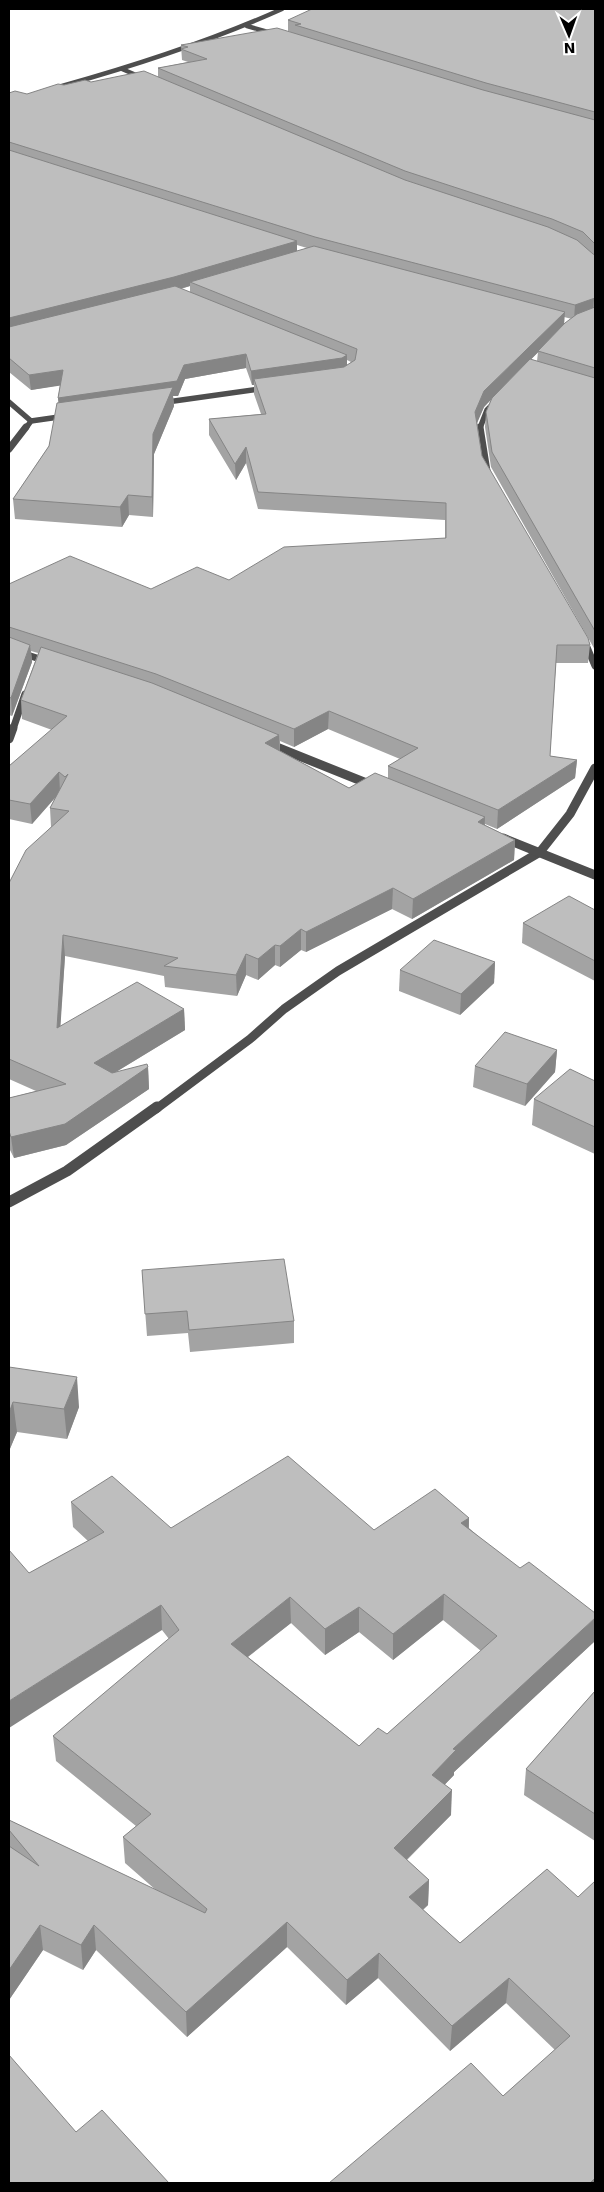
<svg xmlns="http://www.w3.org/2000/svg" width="604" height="2192" font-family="'DejaVu Sans',sans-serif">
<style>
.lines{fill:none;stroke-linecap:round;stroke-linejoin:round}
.minor-far4{stroke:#4e4e4e;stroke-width:4.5}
.minor-far3{stroke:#4e4e4e;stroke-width:5.5}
.minor-far2{stroke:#4e4e4e;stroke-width:7}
.minor-far1{stroke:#4e4e4e;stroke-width:9}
.minor{stroke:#4e4e4e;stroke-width:11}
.tertiary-far1{stroke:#4e4e4e;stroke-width:7}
.tertiary{stroke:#4e4e4e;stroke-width:9}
.wall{fill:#a3a3a3;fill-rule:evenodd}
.shaded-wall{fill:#858585}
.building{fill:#bebebe;stroke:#858585;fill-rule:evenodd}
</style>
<rect width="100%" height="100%" fill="#fff"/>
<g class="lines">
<g class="minor-far4">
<path d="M 247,26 L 275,34"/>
<path d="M 122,69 L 143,78"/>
<path d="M 62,86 C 137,65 211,41 282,9"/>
</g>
<g class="minor-far3">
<path d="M 9,402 L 31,421"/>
<path d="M 160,403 L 267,388"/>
<path d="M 26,428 L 31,421 L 66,416"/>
<path d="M 480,428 L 487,410 L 494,403"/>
</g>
<g class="minor-far2">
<path d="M 480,427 L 487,471"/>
<path d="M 9,449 L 26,427"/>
<path d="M 584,640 L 595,666"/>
<path d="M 13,729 L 25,694"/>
</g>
<g class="minor-far1">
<path d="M 9,739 L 13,728"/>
<path d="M 156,1109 L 250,1039 L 284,1009 L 338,971 L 540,852 L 570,814 L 595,768"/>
</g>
<path class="minor" d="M 9,1202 L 67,1171 L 157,1107"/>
<path class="tertiary-far1" d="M 9,649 L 49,662"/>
<g class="tertiary">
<path d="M 269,744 L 374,786"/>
<path d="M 503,838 L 595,875"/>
</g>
</g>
<g class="wall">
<path d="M 595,9 L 595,650 L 491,467 L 485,427 L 486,412 L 491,399 L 484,407 L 477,422 L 482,456 L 590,645 L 588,663 L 556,663 L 550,756 L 577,760 L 575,778 L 497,829 L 485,824 L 485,825 L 515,840 L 514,860 L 412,919 L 392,909 L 306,952 L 301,950 L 280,967 L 275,965 L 258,980 L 246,975 L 237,996 L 165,987 L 164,976 L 65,956 L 60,1026 L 184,1009 L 185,1030 L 116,1072 L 148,1067 L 149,1089 L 66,1145 L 14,1158 L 9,1148 L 9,1098 L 36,1091 L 9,1079 L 9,883 L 51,827 L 50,808 L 55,798 L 32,824 L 9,819 L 9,766 L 52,730 L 22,719 L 21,700 L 38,653 L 31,651 L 32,662 L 12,716 L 9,715 L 9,584 L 151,589 L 229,580 L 445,538 L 445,520 L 258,509 L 246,463 L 236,480 L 209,435 L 209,419 L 261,414 L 254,394 L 254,385 L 252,385 L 246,368 L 185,379 L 178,396 L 173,396 L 174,406 L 154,454 L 153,517 L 129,515 L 122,527 L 15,519 L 13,499 L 49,446 L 59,402 L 58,398 L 60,385 L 31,390 L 9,372 L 9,93 L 27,94 L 64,85 L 91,82 L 158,77 L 158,68 L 188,62 L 182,60 L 181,45 L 295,34 L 288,31 L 288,20 ZM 297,245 L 307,248 L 297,251 ZM 190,286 L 190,292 L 181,289 ZM 564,317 L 572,319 L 564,325 ZM 538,352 L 537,361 L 531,359 ZM 347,360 L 351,362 L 347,365 ZM 328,729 L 400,759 L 388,766 L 388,778 L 349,788 L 280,751 L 280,741 L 294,747 Z"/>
<path d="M 595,910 L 595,981 L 522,943 L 523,923 Z"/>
<path d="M 495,962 L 494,983 L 460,1015 L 399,991 L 400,970 Z"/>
<path d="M 557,1050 L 555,1072 L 525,1106 L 473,1087 L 475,1066 Z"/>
<path d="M 595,1081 L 595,1154 L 532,1125 L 534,1099 Z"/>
<path d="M 142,1270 L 294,1321 L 294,1343 L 190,1352 L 188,1333 L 147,1336 Z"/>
<path d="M 9,1367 L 79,1407 L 67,1439 L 17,1432 L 9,1451 Z"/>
<path d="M 71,1502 L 171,1528 L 374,1530 L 469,1518 L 469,1528 L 595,1641 L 454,1772 L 454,1775 L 445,1784 L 451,1815 L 407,1860 L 429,1880 L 428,1905 L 423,1910 L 460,1943 L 547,1869 L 595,2183 L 503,2096 L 555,2050 L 506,2003 L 450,2051 L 378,1978 L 346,2005 L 287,1947 L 187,2037 L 96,1950 L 83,1970 L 43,1950 L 9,2000 L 9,1820 L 157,1891 L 125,1863 L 123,1837 L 136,1826 L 56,1761 L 53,1736 L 169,1639 L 162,1630 L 29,1573 L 88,1541 L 73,1527 ZM 443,1620 L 481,1651 L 387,1734 L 359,1746 L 248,1657 L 291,1623 L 325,1655 L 359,1632 L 393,1660 Z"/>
<path d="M 595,1691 L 595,1841 L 524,1795 L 526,1769 Z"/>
</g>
<g class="shaded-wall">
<path d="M 297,241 L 297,255 L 190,282 L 190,286 L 175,290 L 9,332 L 9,318 Z"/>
<path d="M 594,298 L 593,312 L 574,319 L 575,305 Z"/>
<path d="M 565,312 L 564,326 L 484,407 L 475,428 L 475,412 L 484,391 Z"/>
<path d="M 246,354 L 246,368 L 185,379 L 178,396 L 173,396 L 174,406 L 154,454 L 153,517 L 152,497 L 59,412 L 58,398 L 184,365 Z"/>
<path d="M 347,355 L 347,369 L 254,379 L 254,385 L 252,385 L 251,371 Z"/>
<path d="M 63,370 L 64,385 L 31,390 L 29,375 Z"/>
<path d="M 246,447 L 246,463 L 236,480 L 235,464 Z"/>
<path d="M 128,495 L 129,515 L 122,527 L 120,507 Z"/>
<path d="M 30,645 L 32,662 L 12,716 L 11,698 Z"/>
<path d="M 329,711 L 328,729 L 294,747 L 294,729 Z"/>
<path d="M 279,735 L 280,754 L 265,743 Z"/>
<path d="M 577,760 L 575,778 L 497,829 L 498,810 Z"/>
<path d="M 59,772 L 60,792 L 32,824 L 30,804 Z"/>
<path d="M 485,817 L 484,837 L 478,822 Z"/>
<path d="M 515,840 L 514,860 L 412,919 L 413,899 Z"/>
<path d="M 393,888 L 392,909 L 306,952 L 306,932 Z"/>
<path d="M 301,929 L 301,950 L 280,967 L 280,946 Z"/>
<path d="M 63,935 L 65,956 L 59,1049 L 57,1028 Z"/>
<path d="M 275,945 L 275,965 L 258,980 L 258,959 Z"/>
<path d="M 246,954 L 246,975 L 237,996 L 236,975 Z"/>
<path d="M 495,962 L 494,983 L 460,1015 L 461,994 Z"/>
<path d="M 184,1009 L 185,1030 L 96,1084 L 94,1063 Z"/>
<path d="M 557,1050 L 555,1072 L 525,1106 L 527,1084 Z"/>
<path d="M 148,1067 L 149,1089 L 66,1145 L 14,1158 L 11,1137 Z"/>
<path d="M 77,1377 L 79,1407 L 67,1439 L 64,1409 Z"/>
<path d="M 13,1402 L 17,1432 L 9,1451 L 9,1413 Z"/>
<path d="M 469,1518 L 468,1543 L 461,1523 Z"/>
<path d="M 444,1594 L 443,1620 L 393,1660 L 393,1634 Z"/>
<path d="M 290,1597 L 291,1623 L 232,1669 L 231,1644 Z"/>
<path d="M 161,1605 L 162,1630 L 9,1728 L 9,1701 Z"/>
<path d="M 359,1607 L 359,1632 L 325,1655 L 325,1629 Z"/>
<path d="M 595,1618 L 595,1641 L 454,1772 L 454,1775 L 430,1800 L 432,1775 L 453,1749 Z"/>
<path d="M 452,1790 L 451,1815 L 393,1873 L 394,1848 Z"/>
<path d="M 429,1880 L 428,1905 L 408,1922 L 409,1897 Z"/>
<path d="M 287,1922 L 287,1947 L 187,2037 L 186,2012 Z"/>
<path d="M 40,1925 L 43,1950 L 9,2000 L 9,1970 Z"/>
<path d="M 94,1925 L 96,1950 L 83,1970 L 81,1945 Z"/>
<path d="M 379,1953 L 378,1978 L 346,2005 L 347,1980 Z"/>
<path d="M 509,1978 L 506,2003 L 450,2051 L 452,2026 Z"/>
<path d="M 595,2178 L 595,2183 L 590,2183 Z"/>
</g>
<g class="building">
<path d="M 312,9 L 595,9 L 595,112 L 486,83 L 295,25 L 301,24 L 288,20 Z"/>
<path d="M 277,28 L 483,90 L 595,120 L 595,244 L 583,232 L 552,219 L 405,171 L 158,68 L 207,59 L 181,49 L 188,47 L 181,45 Z"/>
<path d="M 144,71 L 405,180 L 548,227 L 577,240 L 593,254 L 595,255 L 595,298 L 575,305 L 315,237 L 9,142 L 9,93 L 15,91 L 27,94 L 58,84 L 64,85 L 85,80 L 91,82 Z"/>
<path d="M 9,150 L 297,241 L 174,277 L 9,318 Z"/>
<path d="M 314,246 L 565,312 L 484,391 L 475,412 L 482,456 L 588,638 L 590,645 L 557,645 L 550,756 L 577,760 L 498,810 L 388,766 L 418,748 L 329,711 L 294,729 L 156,674 L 9,627 L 9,584 L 70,556 L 151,589 L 197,567 L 229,580 L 284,547 L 446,538 L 446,503 L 258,492 L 246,447 L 235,464 L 209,419 L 266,414 L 254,379 L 344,367 L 355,360 L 357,349 L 190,282 Z"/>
<path d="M 175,286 L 347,355 L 342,358 L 251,371 L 246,354 L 184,365 L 177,381 L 58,398 L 63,370 L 29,375 L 9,358 L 9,327 Z"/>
<path d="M 595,307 L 595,368 L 538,351 L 565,323 L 577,314 Z"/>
<path d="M 530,359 L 595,378 L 595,631 L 492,452 L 486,412 L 492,398 Z"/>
<path d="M 173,387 L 153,434 L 152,497 L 128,495 L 120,507 L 13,499 L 49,446 L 57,403 Z"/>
<path d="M 9,637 L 30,645 L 11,698 L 9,697 Z"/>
<path d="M 41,647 L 152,683 L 279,735 L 265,743 L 349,788 L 375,773 L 485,817 L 478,822 L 515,840 L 413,899 L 393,888 L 306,932 L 301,929 L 280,946 L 275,945 L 258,959 L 246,954 L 236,975 L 164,966 L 178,958 L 63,935 L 57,1028 L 137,982 L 184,1009 L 94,1063 L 112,1073 L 147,1064 L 148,1067 L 65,1124 L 11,1137 L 9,1131 L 9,1098 L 66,1084 L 9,1059 L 9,883 L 26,850 L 69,811 L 50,808 L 68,774 L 65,777 L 59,772 L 30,804 L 9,800 L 9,766 L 67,716 L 21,700 Z"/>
<path d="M 569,896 L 595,910 L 595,961 L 523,923 Z"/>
<path d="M 434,940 L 495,962 L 461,994 L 400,970 Z"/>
<path d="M 505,1032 L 557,1050 L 527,1084 L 475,1066 Z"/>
<path d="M 570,1069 L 595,1081 L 595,1127 L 534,1099 Z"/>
<path d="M 284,1259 L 294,1321 L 189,1330 L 187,1311 L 145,1314 L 142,1270 Z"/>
<path d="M 9,1367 L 77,1377 L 64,1409 L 13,1402 L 9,1413 Z"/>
<path d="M 288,1456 L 374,1530 L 435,1489 L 469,1518 L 461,1523 L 520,1568 L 529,1562 L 595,1613 L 595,1618 L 453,1749 L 456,1750 L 432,1775 L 452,1790 L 394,1848 L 429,1880 L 409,1897 L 460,1943 L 547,1869 L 578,1897 L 595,1881 L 595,2178 L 590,2183 L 329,2183 L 471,2063 L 503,2096 L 570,2036 L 509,1978 L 452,2026 L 379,1953 L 347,1980 L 287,1922 L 186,2012 L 94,1925 L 81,1945 L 40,1925 L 9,1970 L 9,1846 L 39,1866 L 9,1830 L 9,1820 L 205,1913 L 207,1909 L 123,1837 L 151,1814 L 53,1736 L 179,1630 L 161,1605 L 9,1701 L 9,1550 L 29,1573 L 104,1532 L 71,1502 L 112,1476 L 171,1528 ZM 444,1594 L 497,1636 L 387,1734 L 378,1728 L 359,1746 L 231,1644 L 290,1597 L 325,1629 L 359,1607 L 393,1634 Z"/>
<path d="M 595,1691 L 595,1814 L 526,1769 Z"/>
<path d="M 9,2055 L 76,2132 L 102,2110 L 169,2183 L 10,2183 L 9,2181 Z"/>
</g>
<rect width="604" height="2192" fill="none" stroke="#000000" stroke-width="20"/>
<g transform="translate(569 35) rotate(178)" stroke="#ffffff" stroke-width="4" paint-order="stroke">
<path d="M0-4L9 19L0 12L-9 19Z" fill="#000000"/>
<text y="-8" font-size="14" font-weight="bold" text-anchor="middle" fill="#000000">N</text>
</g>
</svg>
